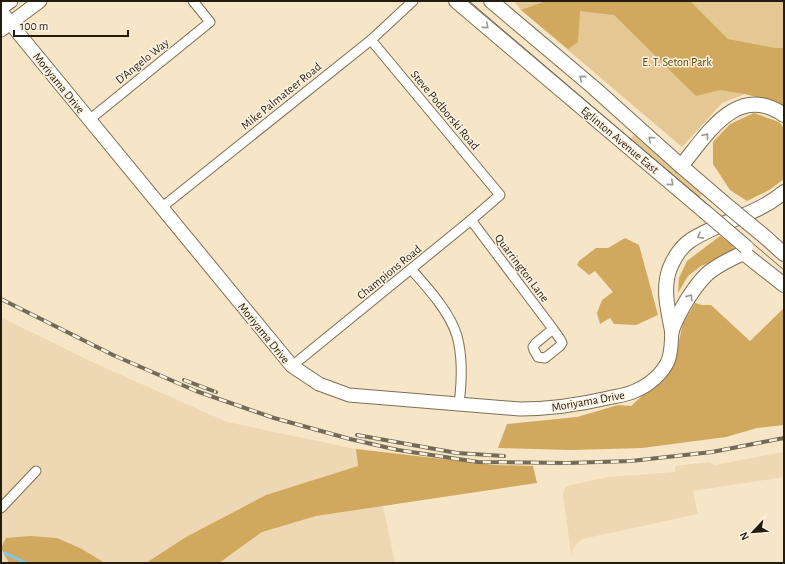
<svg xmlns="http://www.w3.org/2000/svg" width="785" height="564" font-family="'Alegreya Sans',sans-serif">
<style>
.built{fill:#eed8b3}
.green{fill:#e4c793}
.forest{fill:#d0a85e}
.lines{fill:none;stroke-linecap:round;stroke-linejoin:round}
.stream{stroke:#77ccf9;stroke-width:2.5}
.street-casing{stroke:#7e6f53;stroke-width:11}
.secondary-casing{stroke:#7e6f53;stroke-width:15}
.primary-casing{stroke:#7e6f53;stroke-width:16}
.street{stroke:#fff;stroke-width:9}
.secondary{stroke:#fff;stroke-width:13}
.primary{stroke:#fff;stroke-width:14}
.tram{stroke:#746a56;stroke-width:1}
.rail-casing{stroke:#746a56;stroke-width:4}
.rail{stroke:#fef3e1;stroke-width:2.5;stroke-dasharray:8;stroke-linecap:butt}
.primary-bridge-casing{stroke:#7e6f53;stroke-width:16;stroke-linecap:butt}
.primary-bridge{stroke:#fff;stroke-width:14}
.oneway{stroke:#9c9994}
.labels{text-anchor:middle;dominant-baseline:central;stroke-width:3;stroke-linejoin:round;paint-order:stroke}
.street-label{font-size:12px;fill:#231d11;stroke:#fef3e1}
.park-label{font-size:12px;fill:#5f4507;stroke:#fef3e1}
</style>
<rect width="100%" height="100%" fill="#f6e5c6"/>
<g class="built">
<path d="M 1,317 L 92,362 L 227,422 L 356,449 L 358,466 L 266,495 L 186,537 L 146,563 L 1,563 Z"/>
<path d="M 784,452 L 784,477 L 693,491 L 698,514 L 582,539 L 576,544 L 571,554 L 563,494 L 565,488 L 570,485 L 609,477 L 675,472 L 675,466 L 710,462 L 714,465 Z"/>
<path d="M 383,506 L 395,563 L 219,563 L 262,532 L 316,516 Z"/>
</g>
<g class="green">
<path d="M 514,1 L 784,1 L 784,106 L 773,101 L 745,94 L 722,103 L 682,147 L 521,10 Z"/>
<path d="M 636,132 L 704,192 L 698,199 L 629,141 Z"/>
</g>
<g class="forest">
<path d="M 546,1 L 690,1 L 728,39 L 775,48 L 784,48 L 784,106 L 773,101 L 745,94 L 720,90 L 696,96 L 614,15 L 580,11 L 578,42 L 568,49 L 521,10 Z"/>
<path d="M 754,113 L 779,122 L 784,128 L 784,179 L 769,190 L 747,201 L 730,190 L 713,164 L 713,142 L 730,124 Z"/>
<path d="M 720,236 L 732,245 L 736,253 L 701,266 L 688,276 L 678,293 L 679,278 L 687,261 Z"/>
<path d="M 625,238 L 639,245 L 658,315 L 636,325 L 614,324 L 610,318 L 600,324 L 597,313 L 602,300 L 613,292 L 595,271 L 589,275 L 577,265 L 579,261 L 596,248 L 608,248 Z"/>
<path d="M 695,303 L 702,305 L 711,305 L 750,341 L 784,308 L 784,425 L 757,428 L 726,437 L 642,448 L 571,450 L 498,448 L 507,424 L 577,417 L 618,405 L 631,406 L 673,368 L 683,323 Z"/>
<path d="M 356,449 L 495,465 L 533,466 L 537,483 L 316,516 L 262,532 L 219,563 L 146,563 L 186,537 L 266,495 L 358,466 Z"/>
<path d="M 30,536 L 57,538 L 80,548 L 105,563 L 9,563 L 1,548 L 6,538 Z"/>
</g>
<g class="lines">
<g class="stream">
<path d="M 5,553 L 26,563"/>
<path d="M 65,563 L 67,563"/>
</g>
<g class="street-casing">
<g id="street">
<path d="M 89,120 L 210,22 L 193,1"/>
<path d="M 161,208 L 371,40 L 413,1"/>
<path d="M 471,220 L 553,329 L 536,343 L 533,347 L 534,350 L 538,357 L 545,358 L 560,346 L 562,343 L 560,339 L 553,329"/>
<path d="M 411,269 C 427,287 450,312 457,336 C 463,358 462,381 459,404"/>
<path d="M 292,366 L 471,220 L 500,195 L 371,40"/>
<path d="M 1,508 L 36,471"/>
</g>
</g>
<g class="secondary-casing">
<g id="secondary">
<path d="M 1,8 L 11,1"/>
<path d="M 1,11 L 19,34 L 292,366 L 319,384 L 349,395 L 520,409 C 551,409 578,405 608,398 C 617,396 628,395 637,390 C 649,385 663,373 668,361 C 672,351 671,341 672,331"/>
<path d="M 1,30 L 40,1"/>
</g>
</g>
<g class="primary-casing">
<g id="primary">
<path d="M 456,1 L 704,211"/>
<path d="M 491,1 L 593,87 L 681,166 L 730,208"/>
<path d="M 681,166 C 707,135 737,82 784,115"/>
<path d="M 764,236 L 784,254"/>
<path d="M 672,330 C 678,313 693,288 706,275 C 715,266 729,260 741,254 L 746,255 L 784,285"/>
<path d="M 672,331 C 669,314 664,296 667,279 C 669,265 679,248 691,240 C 721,221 757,215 784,192"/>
</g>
</g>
<use href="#street" class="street"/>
<use href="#secondary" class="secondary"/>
<use href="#primary" class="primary"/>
<path class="tram" d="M 469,1 L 784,270"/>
<g class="rail-casing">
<g id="rail">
<path d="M 1,299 L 113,355 L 196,391 L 274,418 L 350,439 L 398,450 L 478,462 L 567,463 L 631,461 L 712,452 L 784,438"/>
<path d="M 184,380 L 216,392"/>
<path d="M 357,435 L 457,453 L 504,456"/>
</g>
</g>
<use href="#rail" class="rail"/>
<g class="primary-bridge-casing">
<g id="primary-bridge">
<path d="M 730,208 L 764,236"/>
<path d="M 704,211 L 746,247"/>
</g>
</g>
<use href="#primary-bridge" class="primary-bridge"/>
</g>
<defs><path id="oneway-chevron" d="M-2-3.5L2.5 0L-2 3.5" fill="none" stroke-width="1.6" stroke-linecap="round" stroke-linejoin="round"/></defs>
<g class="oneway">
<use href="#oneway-chevron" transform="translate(486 26) rotate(41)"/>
<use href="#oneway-chevron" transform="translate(582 78) rotate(-140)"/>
<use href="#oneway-chevron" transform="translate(706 136) rotate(-51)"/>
<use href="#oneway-chevron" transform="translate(651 139) rotate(-138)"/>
<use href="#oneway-chevron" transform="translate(671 183) rotate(40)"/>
<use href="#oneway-chevron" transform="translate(700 236) rotate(152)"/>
<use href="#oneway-chevron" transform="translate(690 297) rotate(-55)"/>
</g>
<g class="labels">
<g class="street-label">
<text transform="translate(142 61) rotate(-39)">D'Angelo Way</text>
<text transform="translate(59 83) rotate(51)">Moriyama Drive</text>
<text transform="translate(281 96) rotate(-39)">Mike Palmateer Road</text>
<text transform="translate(445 110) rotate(50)">Steve Podborski Road</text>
<text transform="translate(620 140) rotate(40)">Eglinton Avenue East</text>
<text transform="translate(522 268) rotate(53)">Quarrington Lane</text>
<text transform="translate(389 272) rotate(-39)">Champions Road</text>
<text transform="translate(264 333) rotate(51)">Moriyama Drive</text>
<text transform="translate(588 401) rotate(-10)">Moriyama Drive</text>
</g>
<g class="park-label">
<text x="677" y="62">E. T. Seton Park</text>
</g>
</g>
<rect width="785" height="564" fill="none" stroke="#231d11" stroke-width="4"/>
<g transform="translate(753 532) rotate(244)" stroke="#fef3e1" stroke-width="3" paint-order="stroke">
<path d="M0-3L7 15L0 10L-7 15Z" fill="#231d11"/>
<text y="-6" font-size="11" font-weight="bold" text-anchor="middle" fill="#231d11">N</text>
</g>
<path d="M14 30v6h114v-6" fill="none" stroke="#231d11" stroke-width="2"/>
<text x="20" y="30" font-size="12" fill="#231d11" stroke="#fef3e1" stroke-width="3" paint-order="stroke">100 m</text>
</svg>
